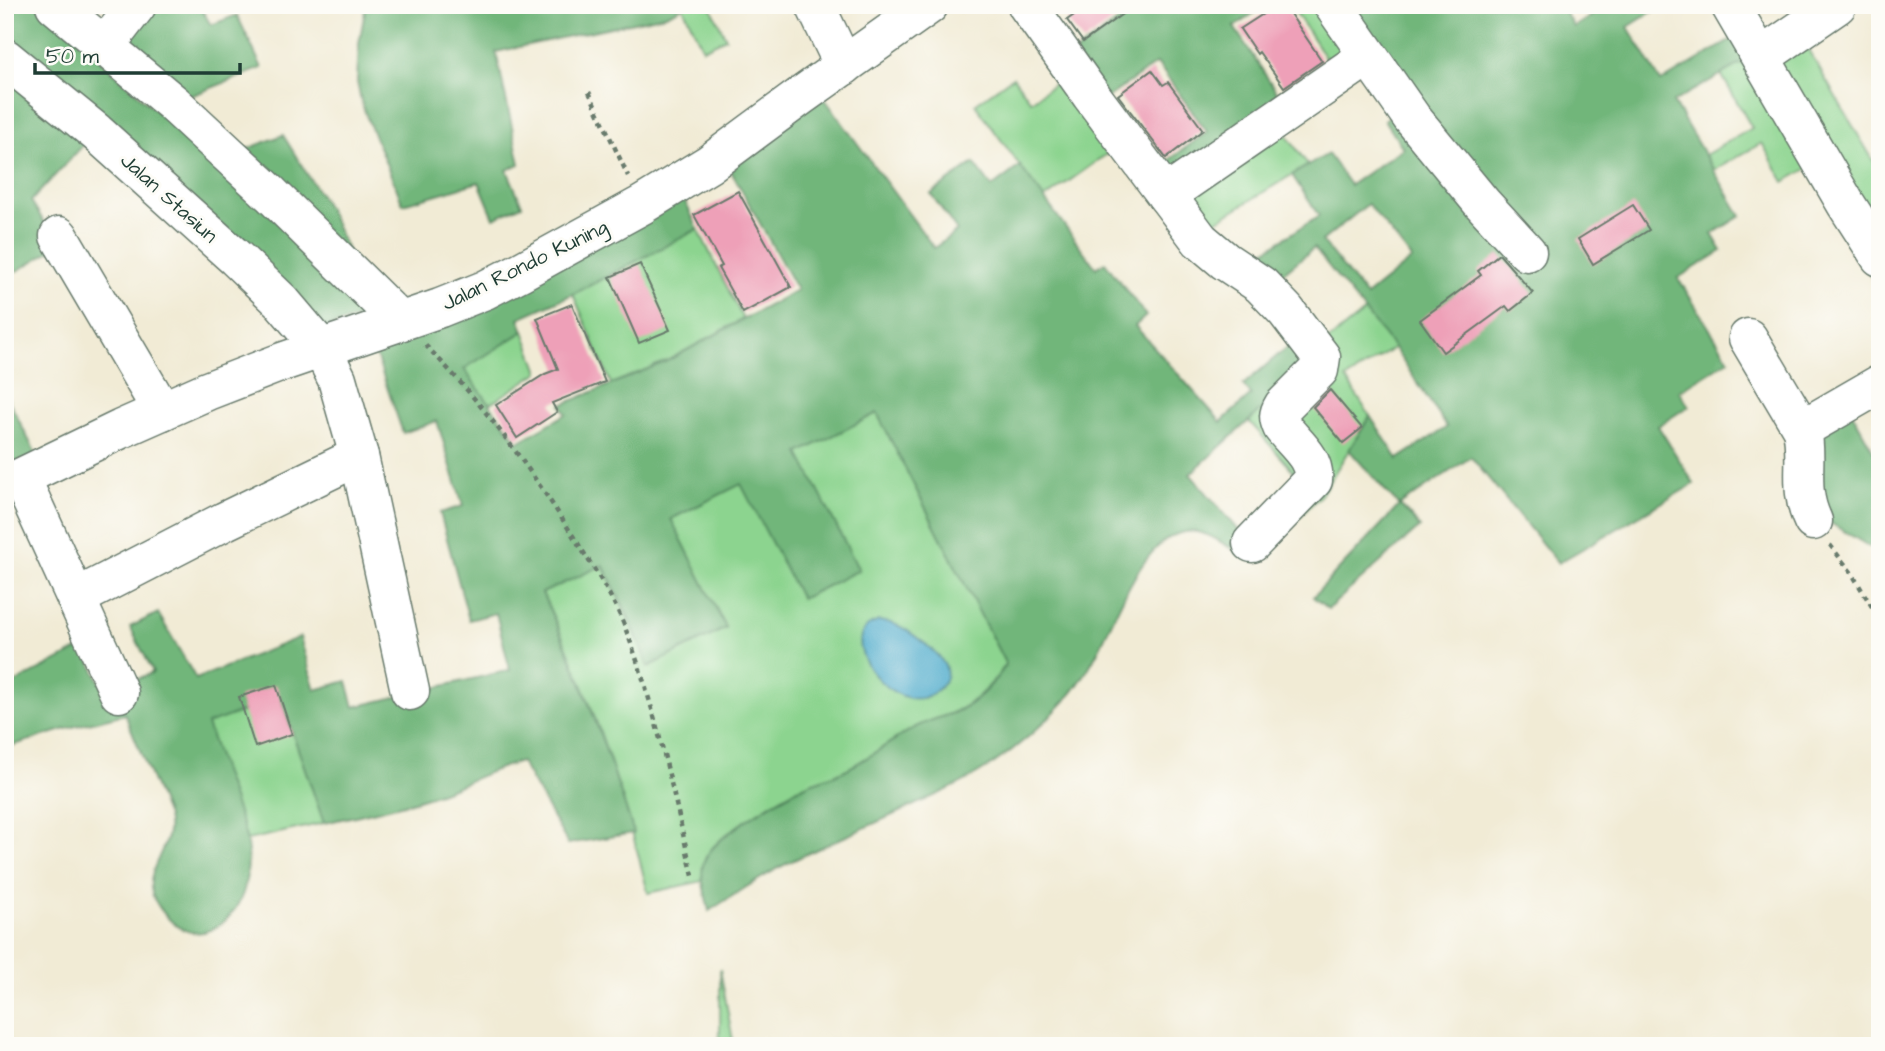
<svg xmlns="http://www.w3.org/2000/svg" width="1885" height="1051" font-family="'Architects Daughter',sans-serif">
<style>
.green{fill:#8cd48f;stroke:#568862;stroke-width:2;fill-rule:evenodd}
.forest{fill:#71b67a;stroke:#487a57;stroke-width:2;fill-rule:evenodd}
.water{fill:#4dabcc;stroke:#367480;stroke-width:2}
.building{fill:#eea0b8}
.lines{fill:none;stroke-linecap:round;stroke-linejoin:round}
.minor-casing{stroke:#687a6c;stroke-width:41}
.path{stroke:#687a6c;stroke-width:4.5;stroke-dasharray:5 5;stroke-linecap:butt}
.minor{stroke:#fff;stroke-width:38}
.labels{text-anchor:middle;dominant-baseline:central;stroke-width:6;stroke-linejoin:round;paint-order:stroke}
.street-label{font-size:21px;fill:#1f3d34;stroke:#fdfcf7}
</style>
<rect width="100%" height="100%" fill="#fdfcf7"/>
<filter id="ink" filterUnits="userSpaceOnUse"><feTurbulence type="fractalNoise" baseFrequency=".0143" numOctaves="2"/><feDisplacementMap in="SourceGraphic" scale="14" xChannelSelector="R" yChannelSelector="G"/><feConvolveMatrix kernelMatrix="1 2 1 2 8 2 1 2 1" color-interpolation-filters="sRGB"/></filter>
<filter id="wash" filterUnits="userSpaceOnUse"><feTurbulence type="fractalNoise" baseFrequency=".00686" numOctaves="4" result="noise"/><feDisplacementMap in="SourceGraphic" scale="28" xChannelSelector="R" yChannelSelector="G"/><feGaussianBlur stdDeviation="1.57" result="paint"/><feColorMatrix in="noise" values="0 0 0 0 0 0 0 0 0 0 0 0 0 0 0 0 0 1.4 0 .05"/><feComposite in="paint" operator="in"/></filter>
<g filter="url(#wash)">
<rect width="100%" height="100%" fill="#f1ebd5"/>
<g class="green">
<path d="M 682,5 L 710,5 L 726,38 L 703,49 Z"/>
<path d="M 1291,5 L 1319,5 L 1354,55 L 1333,70 Z"/>
<path d="M 1803,41 L 1880,172 L 1880,237 L 1774,62 Z"/>
<path d="M 1750,58 L 1880,274 L 1880,293 L 1811,167 L 1784,182 L 1762,143 L 1714,170 L 1705,155 L 1752,128 L 1721,74 Z"/>
<path d="M 1066,75 L 1118,146 L 1044,199 L 975,104 L 1013,77 L 1031,101 Z"/>
<path d="M 1280,126 L 1308,165 L 1203,229 L 1179,196 Z"/>
<path d="M 698,229 L 743,319 L 667,361 L 611,384 L 573,294 Z"/>
<path d="M 1365,311 L 1394,348 L 1346,379 L 1370,416 L 1321,495 L 1255,562 L 1229,547 L 1303,482 L 1249,421 L 1303,372 L 1308,357 Z"/>
<path d="M 524,331 L 539,372 L 490,404 L 463,369 Z"/>
<path d="M 877,413 L 1006,664 C 995,681 982,695 965,706 C 952,715 935,718 921,725 C 894,738 870,758 843,771 C 833,776 823,778 813,782 C 787,792 721,832 707,855 C 703,863 703,872 703,881 L 648,893 C 623,790 588,688 542,593 L 602,565 C 620,598 636,631 648,667 L 726,628 L 671,519 L 742,483 L 801,599 L 858,570 L 798,453 ZM 911,634 L 930,649 L 946,668 L 940,688 L 924,698 L 867,664 L 861,646 Z"/>
<path d="M 281,698 L 324,823 L 247,840 L 206,724 Z"/>
<path d="M 720,969 L 734,1046 L 719,1046 L 720,1030 Z"/>
</g>
<g class="forest">
<path d="M 5,5 L 40,5 L 377,312 L 322,329 L 5,47 Z"/>
<path d="M 147,5 L 199,5 L 211,25 L 237,15 L 262,68 L 183,99 L 117,44 Z"/>
<path d="M 363,5 L 682,5 L 683,7 L 666,15 L 496,52 L 520,164 L 507,170 L 522,205 L 494,218 L 479,182 L 403,204 L 369,123 L 361,101 L 357,82 L 359,43 L 365,11 Z"/>
<path d="M 1141,5 L 1266,5 L 1234,27 L 1284,103 L 1167,182 L 1158,168 L 1207,132 L 1157,63 L 1107,98 L 1074,53 Z"/>
<path d="M 1342,5 L 1560,5 L 1574,27 L 1608,5 L 1663,5 L 1628,27 L 1661,82 L 1738,36 L 1750,58 L 1673,102 L 1741,216 L 1712,234 L 1722,251 L 1678,278 L 1729,360 L 1679,391 L 1689,406 L 1658,426 L 1694,484 L 1558,563 L 1471,457 L 1400,505 L 1420,527 L 1328,609 L 1313,597 L 1399,506 L 1349,450 L 1370,416 L 1398,459 L 1447,427 L 1394,348 L 1314,248 L 1271,283 L 1244,264 L 1319,216 L 1292,175 L 1328,154 L 1350,185 L 1403,148 L 1384,120 L 1395,112 ZM 1368,204 L 1412,259 L 1366,296 L 1322,241 Z"/>
<path d="M 5,72 L 87,141 L 31,201 L 59,246 L 5,278 Z"/>
<path d="M 822,95 L 934,248 L 957,231 L 931,194 L 974,163 L 992,187 L 1020,166 L 1096,268 L 1105,262 L 1146,316 L 1135,326 L 1221,422 L 1251,395 L 1243,385 L 1297,339 L 1303,372 L 1190,474 L 1243,535 L 1229,547 C 1216,539 1201,529 1185,532 C 1142,538 1115,619 1097,653 C 1087,672 1076,690 1061,705 C 1036,732 1010,754 979,773 C 958,786 935,796 912,806 C 874,824 834,841 796,859 C 766,873 737,893 709,911 C 706,895 698,874 705,859 C 717,834 783,796 808,784 C 820,779 832,777 843,771 C 869,759 891,740 916,727 C 929,720 943,717 956,712 C 977,703 994,683 1006,665 L 877,413 L 799,453 L 859,570 L 801,599 L 741,484 L 671,519 L 726,628 L 648,667 C 636,631 620,599 603,565 L 542,593 C 579,670 607,751 634,833 L 568,844 L 521,762 C 497,767 477,778 455,787 C 413,804 368,813 324,823 L 280,698 L 207,724 C 216,751 225,778 235,804 C 241,821 248,838 248,856 C 248,868 247,881 243,893 C 230,928 195,949 166,916 C 159,908 152,898 151,888 C 149,868 165,851 168,832 C 169,827 168,821 167,816 L 125,714 L 76,726 L 5,748 L 5,688 L 83,647 L 106,694 L 153,672 L 130,627 L 158,613 L 196,679 L 300,637 L 315,690 L 347,681 L 354,707 L 510,670 L 496,613 L 469,620 L 440,513 L 463,506 L 437,421 L 403,433 L 372,344 L 681,193 L 698,229 L 573,294 L 519,318 L 524,331 L 464,369 L 518,442 L 566,414 L 561,405 L 667,361 L 797,290 L 727,164 Z"/>
<path d="M 283,135 L 328,208 L 352,261 L 239,152 Z"/>
<path d="M 5,393 L 37,456 L 5,472 Z"/>
<path d="M 1850,409 L 1880,463 L 1880,553 L 1827,521 L 1811,431 Z"/>
</g>
<path class="water" d="M 878,621 C 883,622 889,622 894,624 C 908,629 943,655 946,669 C 950,681 935,694 925,697 C 891,709 841,647 868,626 C 871,624 875,623 878,621 Z"/>
<g id="blocks">
<g class="building">
<path d="M 1071,5 L 1135,5 L 1083,42 L 1067,20 L 1077,13 Z"/>
<path d="M 1277,5 L 1284,5 L 1322,61 L 1284,87 L 1259,52 L 1257,54 L 1240,29 Z"/>
<path d="M 1152,70 L 1163,85 L 1168,82 L 1203,130 L 1166,158 L 1118,95 Z"/>
<path d="M 738,191 L 791,287 L 743,313 L 718,268 L 722,266 L 694,215 Z"/>
<path d="M 1633,205 L 1649,230 L 1593,264 L 1578,239 Z"/>
<path d="M 1499,254 L 1533,293 L 1510,311 L 1506,306 L 1443,352 L 1420,320 L 1481,275 L 1478,271 Z"/>
<path d="M 640,264 L 670,330 L 639,343 L 610,277 Z"/>
<path d="M 572,304 L 605,382 L 552,403 L 557,412 L 517,438 L 496,405 L 545,374 L 558,369 L 537,318 Z"/>
<path d="M 1330,390 L 1362,428 L 1343,443 L 1313,407 Z"/>
<path d="M 276,685 L 292,734 L 255,747 L 239,697 Z"/>
</g>
</g>
</g>
<g filter="url(#ink)">
<use href="#blocks" fill-opacity="0" stroke="#687a6c" stroke-width="2"/>
<g class="lines">
<g class="minor-casing">
<g id="minor">
<path d="M 55,5 L 173,103 L 271,194 L 400,321"/>
<path d="M 815,5 L 844,66"/>
<path d="M 1027,5 L 1091,95 L 1200,240 L 1225,261 L 1261,285 L 1286,311 L 1321,357 L 1319,370 L 1283,406 C 1278,414 1278,418 1282,427 C 1294,443 1316,458 1313,480 L 1252,543"/>
<path d="M 1333,5 L 1412,118 L 1482,203 L 1527,252"/>
<path d="M 1730,5 L 1846,204 L 1880,257"/>
<path d="M 105,46 L 137,5"/>
<path d="M 1761,57 L 1837,5"/>
<path d="M 5,58 L 96,132 L 236,258 L 282,302 L 322,349 L 337,379 L 359,456 L 410,691"/>
<path d="M 1166,195 L 1368,56"/>
<path d="M 59,236 L 162,411"/>
<path d="M 1748,338 L 1802,429 C 1809,463 1797,487 1813,521"/>
<path d="M 1802,429 L 1880,384"/>
<path d="M 21,478 L 119,693"/>
<path d="M 5,485 L 121,429 L 207,391 L 282,362 L 440,308 L 485,290 L 520,272 L 642,205 L 709,164 L 801,96 L 929,5"/>
<path d="M 76,598 L 225,521 L 359,456"/>
</g>
</g>
<g class="path">
<path d="M 589,92 L 628,176"/>
<path d="M 425,345 C 484,403 533,473 577,542 C 594,569 612,595 624,625 C 655,703 673,794 693,876"/>
<path d="M 1830,545 L 1851,572 L 1880,620"/>
</g>
<use href="#minor" class="minor"/>
</g>
</g>
<g class="labels">
<g class="street-label">
<text transform="translate(169 198) rotate(42)">Jalan Stasiun</text>
<text transform="translate(525 265) rotate(-26)">Jalan Rondo Kuning</text>
</g>
</g>
<rect width="1885" height="1051" fill="none" stroke="#fdfcf7" stroke-width="28"/>
<path d="M35 63v10h205v-10" fill="none" stroke="#1f3d34" stroke-width="3.5"/>
<text x="46" y="63" font-size="21" fill="#1f3d34" stroke="#fdfcf7" stroke-width="5" paint-order="stroke">50 m</text>
</svg>
